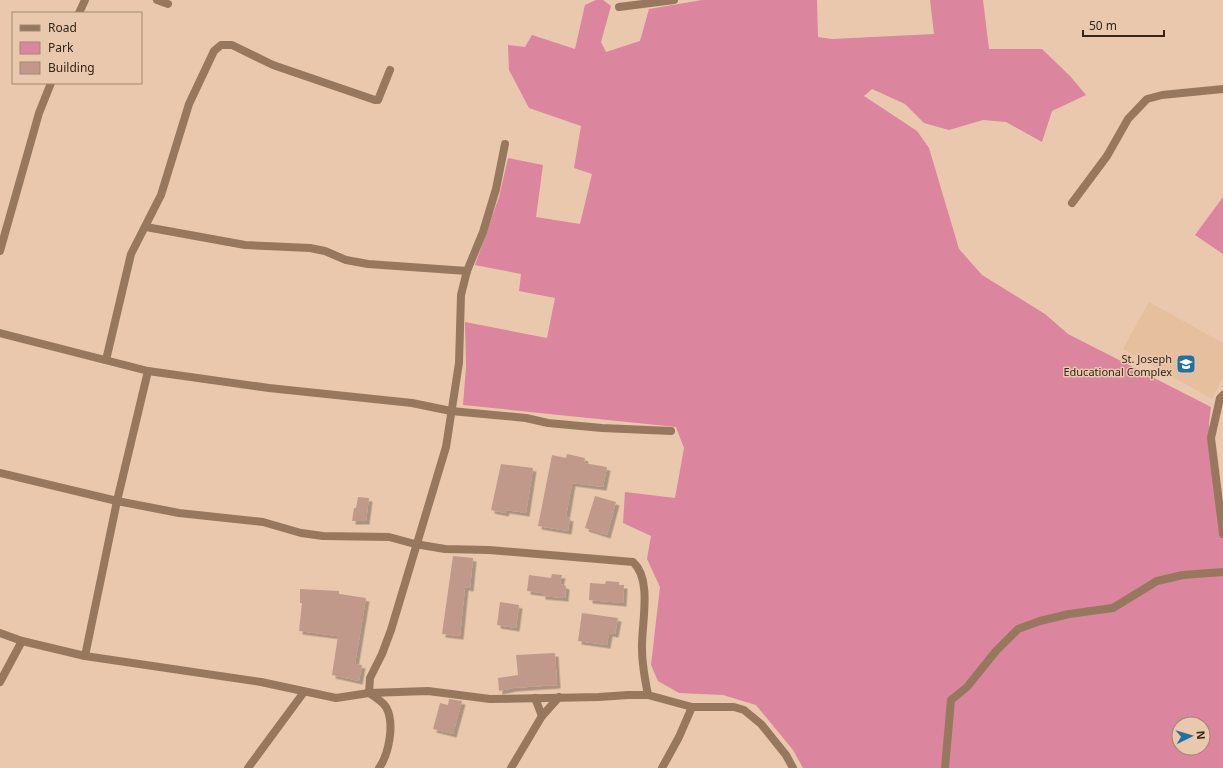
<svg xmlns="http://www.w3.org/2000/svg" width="1223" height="768" font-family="'Noto Sans',sans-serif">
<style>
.built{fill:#e6bf9e}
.green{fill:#db859e;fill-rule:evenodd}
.building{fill:#c1998a;filter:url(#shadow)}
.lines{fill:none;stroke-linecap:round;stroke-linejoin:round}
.minor{stroke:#97785e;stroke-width:8}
.labels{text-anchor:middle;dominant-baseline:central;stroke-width:3;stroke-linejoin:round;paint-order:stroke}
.poi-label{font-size:11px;fill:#32261b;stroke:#e9c8ad;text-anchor:end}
</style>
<defs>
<filter id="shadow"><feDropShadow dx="3.5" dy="3.5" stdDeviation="0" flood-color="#0004"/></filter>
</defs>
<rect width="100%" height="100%" fill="#e9c8ad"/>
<path class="built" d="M 1149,302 L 1223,343 L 1223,378 L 1212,399 L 1123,349 Z"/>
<g class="green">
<path d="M 596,0 L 603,0 L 611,6 L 601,42 L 606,52 L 640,41 L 649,9 L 702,0 L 817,0 L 818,37 L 832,39 L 934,34 L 930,0 L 983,0 L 989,49 L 1042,49 L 1070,76 L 1086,95 L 1052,111 L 1042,142 L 1006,122 L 983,120 L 949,130 L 924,123 L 905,104 L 872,89 L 864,96 L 917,131 L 929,148 L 959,249 L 982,275 L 1045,314 L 1068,334 L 1211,407 L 1209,423 L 1210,458 L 1223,525 L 1223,768 L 803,768 L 793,750 L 756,705 L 723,695 L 679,693 L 658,681 L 651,665 L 660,587 L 647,559 L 651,536 L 623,523 L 625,492 L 675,498 L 684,448 L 676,427 L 463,405 L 466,367 L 465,322 L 547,338 L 555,298 L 519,291 L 521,274 L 475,265 L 499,197 L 508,158 L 543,165 L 536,217 L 580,224 L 592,174 L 574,168 L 581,126 L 529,108 L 509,70 L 508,45 L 525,47 L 532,35 L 575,49 L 585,5 ZM 1179,724 L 1203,724 L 1203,748 L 1179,748 Z"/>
<path d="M 1223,197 L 1223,254 L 1195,235 Z"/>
</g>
<g class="building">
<path d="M 567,454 L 585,458 L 584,463 L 607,467 L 603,487 L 572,483 L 566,517 L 570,518 L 568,531 L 538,526 L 552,455 L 566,458 Z"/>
<path d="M 501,464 L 533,468 L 526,513 L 506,510 L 505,513 L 491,510 Z"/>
<path d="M 595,496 L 616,502 L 607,535 L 585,528 Z"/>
<path d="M 358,497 L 369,498 L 366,521 L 352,521 L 354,508 L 356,508 Z"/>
<path d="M 453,556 L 473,558 L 470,588 L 465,587 L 460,636 L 442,634 Z"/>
<path d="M 552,574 L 562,575 L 560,584 L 566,586 L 565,598 L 542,596 L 542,593 L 527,591 L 529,575 L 551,578 Z"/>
<path d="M 606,581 L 619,582 L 619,585 L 624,585 L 623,603 L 589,600 L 590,583 L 605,584 Z"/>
<path d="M 300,589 L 339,591 L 339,594 L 366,598 L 355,664 L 362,665 L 359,681 L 332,675 L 338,636 L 299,631 L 302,603 L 300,603 Z"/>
<path d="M 500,602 L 519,605 L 516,628 L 497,625 Z"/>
<path d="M 582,613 L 618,618 L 615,634 L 609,633 L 607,645 L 578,641 Z"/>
<path d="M 555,653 L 557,685 L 513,688 L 499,691 L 498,678 L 518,675 L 516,655 Z"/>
<path d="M 449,699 L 462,701 L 453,734 L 433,729 L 440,703 L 448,705 Z"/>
</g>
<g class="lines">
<g class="minor">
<path d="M 157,0 L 168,4"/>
<path d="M 619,7 L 674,0"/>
<path d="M 79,13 L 85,0"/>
<path d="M 1072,203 L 1107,156 L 1128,119 L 1147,99 L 1162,95 L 1223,89"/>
<path d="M 146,227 L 245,245 L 310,248 L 325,251 L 346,260 L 368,264 L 467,271"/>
<path d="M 0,251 L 39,113 L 51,83"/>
<path d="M 0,333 L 148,371 L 117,501 L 85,656"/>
<path d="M 106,360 L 131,254 L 161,195 L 189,104 L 214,51 L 221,45 L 232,45 L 273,65 L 375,100 L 378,100 L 390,70"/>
<path d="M 148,371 L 269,388 L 412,403 L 451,411 L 526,418 L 548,423 L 602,428 L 671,431"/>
<path d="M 1223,395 L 1220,398 L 1211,438 L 1223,534"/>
<path d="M 0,473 L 117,501 L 179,513 L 263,522 L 301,533 L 323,536 L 389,537 L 415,544 L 445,549 L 489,550 L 633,562 C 653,580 641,625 642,649 C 642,665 645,680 648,695"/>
<path d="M 0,633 L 22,641"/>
<path d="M 0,682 L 22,641 L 85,656 L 261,682 L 336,698 L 369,693 L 428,691 L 490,699 L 599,697 L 628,695 L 648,695 L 692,707 L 734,707 L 744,710 L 761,724 L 786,755 L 793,768"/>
<path d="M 535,698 L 542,716"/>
<path d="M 248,768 L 304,692"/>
<path d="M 379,768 C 389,754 395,723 386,707 C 382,701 375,697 369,693 L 370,678 L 382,654 L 391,630 L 446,447 L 459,363 L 461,295 L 467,271 L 483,232 L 496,189 L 505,144"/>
<path d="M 511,768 L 542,716 L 559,697"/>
<path d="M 662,768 L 679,737 L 692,707"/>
<path d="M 945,768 L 951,700 L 967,687 L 996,651 L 1018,629 L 1040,621 L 1069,614 L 1113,608 L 1157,581 L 1183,575 L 1223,572"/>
</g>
</g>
<defs>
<g id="school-square" transform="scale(1)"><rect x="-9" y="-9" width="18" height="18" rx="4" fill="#2170a2" stroke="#e9c8ad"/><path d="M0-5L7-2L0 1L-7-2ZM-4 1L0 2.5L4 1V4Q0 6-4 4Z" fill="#fff"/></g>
</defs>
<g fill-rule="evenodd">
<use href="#school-square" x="1186" y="364"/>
</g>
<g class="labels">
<g class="poi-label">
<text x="1172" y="358">St. Joseph<tspan x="1172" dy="13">Educational Complex</tspan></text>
</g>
</g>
<rect x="12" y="12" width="130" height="72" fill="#e9c8ad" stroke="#a08773"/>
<rect x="20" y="25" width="20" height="6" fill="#97785e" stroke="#a08773"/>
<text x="48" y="32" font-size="12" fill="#32261b">Road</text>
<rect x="20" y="42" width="20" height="12" fill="#db859e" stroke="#a08773"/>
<text x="48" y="52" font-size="12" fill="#32261b">Park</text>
<rect x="20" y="62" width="20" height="12" fill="#c1998a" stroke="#a08773"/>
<text x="48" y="72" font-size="12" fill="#32261b">Building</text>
<g transform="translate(1191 736) rotate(85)"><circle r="19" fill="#e9c8ad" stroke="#a08773"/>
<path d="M0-3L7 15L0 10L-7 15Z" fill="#2170a2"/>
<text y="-6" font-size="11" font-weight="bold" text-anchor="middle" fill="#32261b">N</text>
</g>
<path d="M1083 30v6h81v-6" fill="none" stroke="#32261b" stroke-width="2"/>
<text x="1089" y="30" font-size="12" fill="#32261b" stroke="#e9c8ad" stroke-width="3" paint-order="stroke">50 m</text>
</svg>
